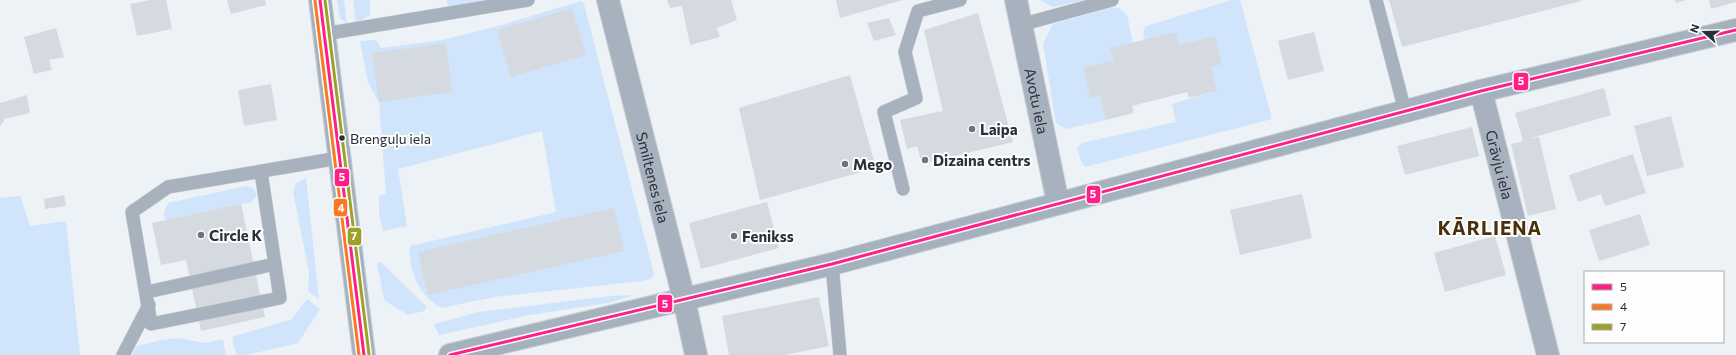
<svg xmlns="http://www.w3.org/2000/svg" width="1736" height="355" font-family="Commissioner,sans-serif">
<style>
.green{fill:#d0e4fb}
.building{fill:#d4dae0}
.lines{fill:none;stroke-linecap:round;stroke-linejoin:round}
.service-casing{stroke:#cacfd4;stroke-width:14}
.minor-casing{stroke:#cacfd4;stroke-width:24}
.secondary-casing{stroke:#cacfd4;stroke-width:24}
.service{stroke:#a8b2bf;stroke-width:13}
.minor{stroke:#a8b2bf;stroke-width:22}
.secondary{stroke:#a6b1be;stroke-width:22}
.bus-1-casing{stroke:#fdfdfd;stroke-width:6}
.bus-2-casing{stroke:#fdfdfd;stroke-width:6}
.bus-3-casing{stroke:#fdfdfd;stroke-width:6}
.bus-1{stroke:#fe1f87;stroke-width:3}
.bus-2{stroke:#fb7822;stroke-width:3}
.bus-3{stroke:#9ea128;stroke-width:3}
.poi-dot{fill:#6d747c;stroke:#fdfdfd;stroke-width:1.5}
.bus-dot{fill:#283039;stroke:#fdfdfd;stroke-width:1.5}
.labels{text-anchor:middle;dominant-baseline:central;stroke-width:4;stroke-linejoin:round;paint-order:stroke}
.bus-label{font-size:14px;fill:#283039;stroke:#fdfdfd;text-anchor:start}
.street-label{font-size:15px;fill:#283039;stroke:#fdfdfd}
.poi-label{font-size:15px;font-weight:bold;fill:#283039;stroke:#fdfdfd;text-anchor:start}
.district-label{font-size:19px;font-weight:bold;letter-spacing:1px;fill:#49310d;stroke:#fdfdfd}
.line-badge{stroke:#fdfdfd;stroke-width:1.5}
.badge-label{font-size:11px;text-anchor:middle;font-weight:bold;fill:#fff}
</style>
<rect width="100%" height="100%" fill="#edf2f7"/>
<g class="green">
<path d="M 337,0 L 344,0 L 347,24 L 340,18 Z"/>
<path d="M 353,0 L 370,0 L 370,15 L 356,23 Z"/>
<path d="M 446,0 L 494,0 L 451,10 Z"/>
<path d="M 1040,0 L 1084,0 L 1053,7 Z"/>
<path d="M 1231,0 L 1240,0 L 1272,119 L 1085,167 L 1081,161 L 1077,147 L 1082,143 L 1176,122 L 1172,104 L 1217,91 L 1211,67 L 1222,63 L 1215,36 L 1179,45 L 1176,32 L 1145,40 L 1143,32 L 1145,27 L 1150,25 Z"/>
<path d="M 581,1 L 584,4 L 654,274 L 651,279 L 642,281 L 494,297 L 442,308 C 419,297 408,270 410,246 L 556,212 L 542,131 L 398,169 L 407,226 L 383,231 L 379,212 L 379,196 L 386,194 L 379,103 L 368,82 L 360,41 L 376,40 L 381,48 L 442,40 L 498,26 Z"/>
<path d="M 1111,8 L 1119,8 L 1127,15 L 1133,43 L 1111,48 L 1114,60 L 1083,68 L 1090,97 L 1100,95 L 1106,120 L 1066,129 L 1056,123 L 1043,44 L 1053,24 Z"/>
<path d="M 306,178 L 319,299 L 308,291 L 309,272 L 293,192 L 296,183 Z"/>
<path d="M 246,186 L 253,188 L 257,195 L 252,202 L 165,220 L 164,213 L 168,203 Z"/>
<path d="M 20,196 L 30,226 L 66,221 L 80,355 L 0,355 L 0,198 Z"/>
<path d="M 381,262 L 427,307 L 424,311 L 408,315 L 384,300 L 377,263 Z"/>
<path d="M 635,295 L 608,303 L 530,315 L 439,335 L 434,324 L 479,312 L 610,296 Z"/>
<path d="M 307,299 L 320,309 L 298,343 L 246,355 L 236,355 L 232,337 L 292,319 Z"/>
<path d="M 179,338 L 205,343 L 223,339 L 226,355 L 132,355 L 137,346 L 161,340 Z"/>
</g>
<g class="building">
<path d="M 150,0 L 166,0 L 172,29 L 137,36 L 130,4 Z"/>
<path d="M 227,0 L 265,0 L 266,5 L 231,14 Z"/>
<path d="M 667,0 L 731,0 L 737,20 L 717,28 L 720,37 L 690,45 L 682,6 L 670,8 Z"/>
<path d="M 836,0 L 903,0 L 840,18 Z"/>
<path d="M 1389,0 L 1581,0 L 1581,1 L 1402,47 Z"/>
<path d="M 1675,0 L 1686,0 L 1676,3 Z"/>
<path d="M 1709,0 L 1736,0 L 1736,2 L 1711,9 Z"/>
<path d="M 572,8 L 586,55 L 511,77 L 497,30 Z"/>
<path d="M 978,13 L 1013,142 L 922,164 L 917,146 L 907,149 L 900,120 L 943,111 L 924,30 Z"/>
<path d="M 889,18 L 896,35 L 874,41 L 867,23 Z"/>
<path d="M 56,28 L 64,57 L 49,60 L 52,70 L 34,74 L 24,37 Z"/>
<path d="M 1176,32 L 1179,45 L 1215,36 L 1222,64 L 1211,67 L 1217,91 L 1189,98 L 1187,92 L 1132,106 L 1134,113 L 1106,120 L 1100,95 L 1090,98 L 1083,68 L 1114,60 L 1110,48 Z"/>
<path d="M 1314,32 L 1324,71 L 1288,80 L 1278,41 Z"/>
<path d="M 446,43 L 452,92 L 379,102 L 372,53 Z"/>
<path d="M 850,75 L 876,168 L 760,200 L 739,108 Z"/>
<path d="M 271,84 L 277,120 L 244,126 L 238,90 Z"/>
<path d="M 1604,88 L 1611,115 L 1528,139 L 1539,137 L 1556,209 L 1528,216 L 1511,144 L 1523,141 L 1515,113 Z"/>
<path d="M 27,95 L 30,113 L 4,119 L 4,121 L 0,126 L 0,103 Z"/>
<path d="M 1671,116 L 1684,167 L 1647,176 L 1634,126 Z"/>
<path d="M 1472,127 L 1479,156 L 1405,175 L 1397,146 Z"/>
<path d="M 1633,154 L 1646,193 L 1605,206 L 1601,194 L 1578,202 L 1569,175 Z"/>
<path d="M 1302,194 L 1312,238 L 1240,255 L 1230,210 Z"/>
<path d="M 64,195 L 66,206 L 45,209 L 44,199 Z"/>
<path d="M 767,202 L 779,248 L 701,269 L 689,223 Z"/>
<path d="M 241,204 L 265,317 L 201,331 L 186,260 L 161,265 L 152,223 Z"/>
<path d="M 614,208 L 624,251 L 428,295 L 418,252 Z"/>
<path d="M 1640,214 L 1650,245 L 1599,261 L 1589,230 Z"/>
<path d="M 1495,236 L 1506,275 L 1445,292 L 1434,253 Z"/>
<path d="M 819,297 L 829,346 L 785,355 L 729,355 L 722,316 Z"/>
</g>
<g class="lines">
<g class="service-casing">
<g id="service">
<path d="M 1376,0 L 1405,111"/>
<path d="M 1020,25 L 1112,0"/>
<path d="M 324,34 L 528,0"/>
<path d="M 261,172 L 280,298 L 151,324 L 132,212 L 168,187 L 339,158"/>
<path d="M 903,189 L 884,112 L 916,98 L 905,52 L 918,11 L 960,0"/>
<path d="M 832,264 L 840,355"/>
<path d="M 147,292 L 275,264"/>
<path d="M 123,355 L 149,305"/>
</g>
</g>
<g class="minor-casing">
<g id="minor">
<path id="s1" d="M 608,0 L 684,299 L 696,355"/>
<path id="s2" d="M 1016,0 L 1058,203"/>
<path id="s3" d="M 1481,91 L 1548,355"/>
</g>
</g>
<g class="secondary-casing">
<g id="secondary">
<path d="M 320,0 L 364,355"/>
<path d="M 450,355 L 832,264 L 1481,91 L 1736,30"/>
</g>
</g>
<use href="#service" class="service"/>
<use href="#minor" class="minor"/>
<use href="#secondary" class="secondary"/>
<g class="bus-1-casing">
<g id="bus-1">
<path d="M 320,0 L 364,355"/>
<path d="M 450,355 L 832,264 L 1481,91 L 1736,30"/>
</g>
</g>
<g class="bus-2-casing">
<path id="bus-2" d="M 315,1 L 359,355"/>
</g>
<g class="bus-3-casing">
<path id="bus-3" d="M 325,0 L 369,354"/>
</g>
<use href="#bus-1" class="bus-1"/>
<use href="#bus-2" class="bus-2"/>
<use href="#bus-3" class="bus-3"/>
</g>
<g class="poi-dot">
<circle cx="972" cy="129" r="4"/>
<circle cx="925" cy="160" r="4"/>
<circle cx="845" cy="164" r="4"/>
<circle cx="201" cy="235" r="4"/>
<circle cx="734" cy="236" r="4"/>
</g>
<circle class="bus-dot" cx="342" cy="138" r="3.5"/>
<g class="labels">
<g class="bus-label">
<text x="350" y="138">Brenguļu iela</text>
</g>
<g class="street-label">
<text stroke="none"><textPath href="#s2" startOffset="103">Avotu iela</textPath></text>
<text stroke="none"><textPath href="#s3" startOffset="76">Grāvju iela</textPath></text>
<text stroke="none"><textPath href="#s1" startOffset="183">Smiltenes iela</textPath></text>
</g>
<g class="poi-label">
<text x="980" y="129">Laipa</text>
<text x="933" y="160">Dizaina centrs</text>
<text x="853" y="164">Mego</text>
<text x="209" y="235">Circle K</text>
<text x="742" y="236">Fenikss</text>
</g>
<g class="district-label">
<text x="1490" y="227">KĀRLIENA</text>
</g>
</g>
<g class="line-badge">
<rect x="1513" y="72" width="16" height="19" rx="4" fill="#fe1f87"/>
<rect x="334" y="168" width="16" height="19" rx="4" fill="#fe1f87"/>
<rect x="1086" y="185" width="15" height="19" rx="4" fill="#fe1f87"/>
<rect x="333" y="198" width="15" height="19" rx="4" fill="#fb7822"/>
<rect x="347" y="227" width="15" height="19" rx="4" fill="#9ea128"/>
<rect x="657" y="294" width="16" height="19" rx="4" fill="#fe1f87"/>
</g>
<g class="badge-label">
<text x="1521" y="85">5</text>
<text x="342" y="181">5</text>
<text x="1093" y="198">5</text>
<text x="341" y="212">4</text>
<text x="354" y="240">7</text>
<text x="665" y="308">5</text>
</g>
<rect x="1584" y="271" width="140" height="72" fill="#fdfdfd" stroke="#a8abaf"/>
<rect x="1592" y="284" width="20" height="6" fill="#fe1f87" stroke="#a8abaf"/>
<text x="1620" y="291" font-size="12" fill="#283039">5</text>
<rect x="1592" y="304" width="20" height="6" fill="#fb7822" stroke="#a8abaf"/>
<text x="1620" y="311" font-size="12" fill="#283039">4</text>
<rect x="1592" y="324" width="20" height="6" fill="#9ea128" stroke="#a8abaf"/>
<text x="1620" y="331" font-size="12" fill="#283039">7</text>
<g transform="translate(1704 32) rotate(290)" stroke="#fdfdfd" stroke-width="3" paint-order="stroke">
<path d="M0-3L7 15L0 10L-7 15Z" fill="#283039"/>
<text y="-6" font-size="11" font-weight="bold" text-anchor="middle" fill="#283039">N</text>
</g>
</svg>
